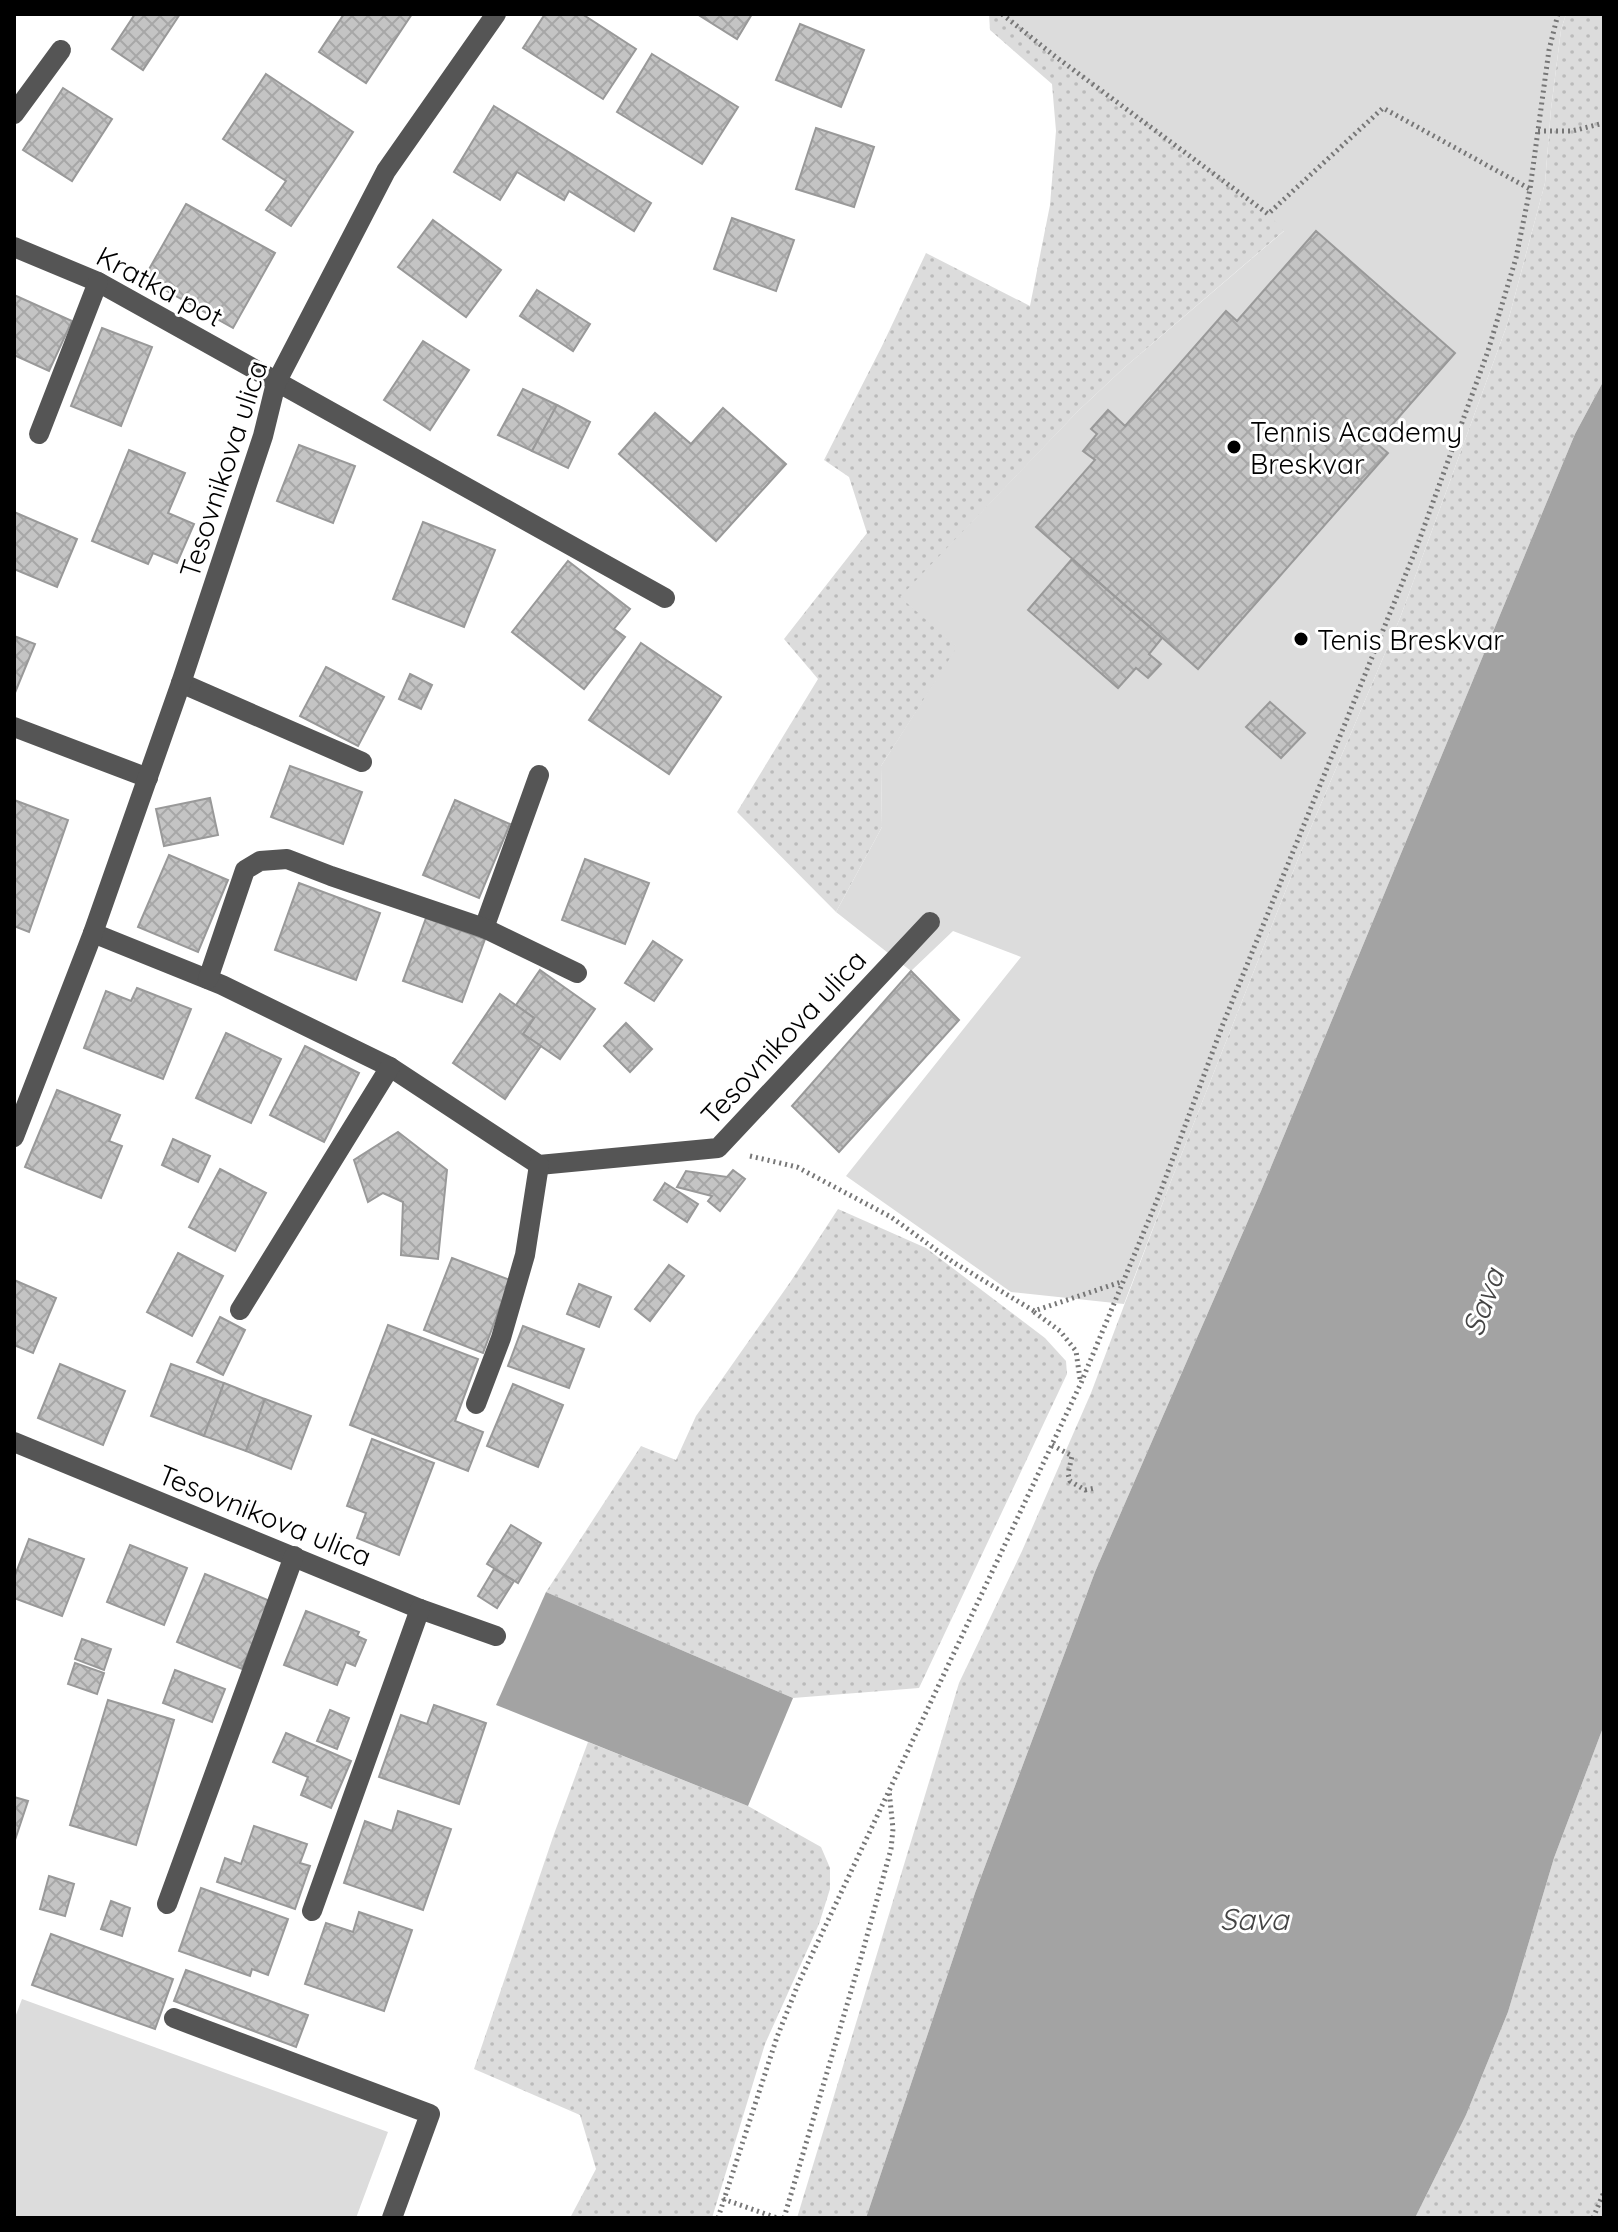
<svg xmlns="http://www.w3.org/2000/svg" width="1618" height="2232" font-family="Quicksand,sans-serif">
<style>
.grass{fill:url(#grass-dots)}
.park{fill:#dcdcdc}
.water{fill:#a3a3a3}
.building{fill:url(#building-cross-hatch);stroke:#999;stroke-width:2}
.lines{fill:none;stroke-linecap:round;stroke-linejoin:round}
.path{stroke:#777;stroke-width:5;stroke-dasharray:2 4;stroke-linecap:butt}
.minor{stroke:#555;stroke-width:20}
.poi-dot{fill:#000;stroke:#fff;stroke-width:3}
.labels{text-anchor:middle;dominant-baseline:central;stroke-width:6;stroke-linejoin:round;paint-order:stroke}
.street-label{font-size:28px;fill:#000;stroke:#fff}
.poi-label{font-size:28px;fill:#000;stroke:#fff;text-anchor:start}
.water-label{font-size:30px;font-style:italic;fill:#444;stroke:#fff}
</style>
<defs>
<pattern id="grass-dots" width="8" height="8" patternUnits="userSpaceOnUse" patternTransform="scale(2)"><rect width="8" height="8" fill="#dcdcdc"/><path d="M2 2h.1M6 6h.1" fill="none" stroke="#bbb" stroke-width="1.8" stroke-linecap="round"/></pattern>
<pattern id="building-cross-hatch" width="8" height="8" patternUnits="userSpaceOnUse" patternTransform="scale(2)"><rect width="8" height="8" fill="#c4c4c4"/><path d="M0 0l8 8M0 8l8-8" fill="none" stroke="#a7a7a7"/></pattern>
</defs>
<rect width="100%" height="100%" fill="#fff"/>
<g class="grass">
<path d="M 989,14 L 1089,14 L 1307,211 L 1125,367 L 1078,411 L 901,597 L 958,647 L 881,766 L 882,827 L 836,912 L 737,812 L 818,679 L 784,639 L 867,533 L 849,477 L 824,460 L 882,346 L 926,253 L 1030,306 L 1050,205 L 1056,131 L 1052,84 L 990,30 Z"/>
<path d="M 1566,14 L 1604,14 L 1604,380 L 1575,434 L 1261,1191 L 1095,1572 L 975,1893 L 866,2218 L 797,2218 L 959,1683 L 1022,1551 L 1091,1393 L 1171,1181 L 1306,839 L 1400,618 L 1507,325 L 1545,183 L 1551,109 L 1561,30 Z"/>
<path d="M 838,1209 L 926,1248 L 1045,1338 L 1066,1361 L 1067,1374 L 919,1688 L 793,1698 L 546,1592 L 641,1446 L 676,1460 L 696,1416 L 791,1281 Z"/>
<path d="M 1604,1725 L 1604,2218 L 1415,2218 L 1466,2115 L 1508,2012 L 1554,1858 Z"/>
<path d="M 588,1742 L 748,1806 L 821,1847 L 830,1868 L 830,1889 L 819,1924 L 765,2044 L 712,2218 L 570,2218 L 596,2169 L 580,2115 L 474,2069 L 554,1834 Z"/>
</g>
<g class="park">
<path d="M 1003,14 L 1566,14 L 1561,30 L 1551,109 L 1545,183 L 1507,325 L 1400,618 L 1306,839 L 1171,1181 L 1124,1304 L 1011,1292 L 846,1176 L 1021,957 L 953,931 L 911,971 L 836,912 L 882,827 L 881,766 L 957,647 L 900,597 L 1078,411 L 1125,367 L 1284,231 L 1268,214 Z"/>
<path d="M 22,1999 L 388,2132 L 356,2218 L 14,2218 L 14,2020 Z"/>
</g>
<g class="water">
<path d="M 1604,380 L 1604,1725 L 1554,1858 L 1508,2012 L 1466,2115 L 1415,2218 L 866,2218 L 975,1893 L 1095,1572 L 1261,1191 L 1575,434 Z"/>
<path d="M 546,1592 L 793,1698 L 748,1806 L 496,1705 Z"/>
</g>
<g class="building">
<path d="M 135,14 L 180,14 L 143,70 L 112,49 Z"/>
<path d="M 344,14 L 412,14 L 366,83 L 319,52 Z"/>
<path d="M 545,14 L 582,14 L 636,49 L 603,99 L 523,48 Z"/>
<path d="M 697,14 L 752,14 L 737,39 Z"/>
<path d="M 800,24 L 864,50 L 841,107 L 776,80 Z"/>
<path d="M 652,54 L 738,107 L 702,164 L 617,112 Z"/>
<path d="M 266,74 L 353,132 L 291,226 L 266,210 L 286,181 L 223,139 Z"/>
<path d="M 63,88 L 112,119 L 72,181 L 23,150 Z"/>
<path d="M 494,106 L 651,203 L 634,231 L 569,191 L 564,200 L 517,172 L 500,200 L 454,172 Z"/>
<path d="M 816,128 L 874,147 L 854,207 L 796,189 Z"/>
<path d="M 186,204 L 275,253 L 233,328 L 144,278 Z"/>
<path d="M 732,218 L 794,240 L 776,291 L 714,269 Z"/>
<path d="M 433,220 L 501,270 L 466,317 L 398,267 Z"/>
<path d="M 1316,231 L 1455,353 L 1376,443 L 1388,453 L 1198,669 L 1036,527 L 1095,460 L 1083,451 L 1097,434 L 1091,429 L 1108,410 L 1125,426 L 1226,311 L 1237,321 Z"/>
<path d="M 537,290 L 590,324 L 573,351 L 520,316 Z"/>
<path d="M 14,295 L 72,321 L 49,371 L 14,355 Z"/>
<path d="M 102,328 L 152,347 L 121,426 L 71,406 Z"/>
<path d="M 423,341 L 469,370 L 430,430 L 384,400 Z"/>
<path d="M 523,389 L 557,405 L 532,451 L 498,435 Z"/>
<path d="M 557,405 L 590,422 L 568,468 L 532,451 Z"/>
<path d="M 723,408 L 786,464 L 716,541 L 619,454 L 655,413 L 691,444 Z"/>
<path d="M 299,445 L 355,466 L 333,523 L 277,501 Z"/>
<path d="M 129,450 L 185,473 L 168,513 L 194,524 L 177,563 L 153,553 L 148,564 L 92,541 Z"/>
<path d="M 14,512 L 77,539 L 57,587 L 14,569 Z"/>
<path d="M 423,522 L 495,550 L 464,627 L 393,599 Z"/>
<path d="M 1072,559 L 1162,638 L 1149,654 L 1161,664 L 1148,678 L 1136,668 L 1118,688 L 1028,610 Z"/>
<path d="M 568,561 L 630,609 L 614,629 L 625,637 L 584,689 L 512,632 Z"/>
<path d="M 14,636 L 35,644 L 14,695 Z"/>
<path d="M 641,643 L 721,697 L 669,774 L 589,720 Z"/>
<path d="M 326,667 L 384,697 L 358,746 L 300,716 Z"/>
<path d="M 410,674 L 432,685 L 421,709 L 399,699 Z"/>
<path d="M 1270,702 L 1305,733 L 1281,758 L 1246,727 Z"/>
<path d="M 290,766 L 362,792 L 343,844 L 271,817 Z"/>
<path d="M 210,798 L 218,835 L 164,846 L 156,809 Z"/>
<path d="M 14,800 L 68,820 L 29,932 L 14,926 Z"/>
<path d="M 455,800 L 510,824 L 479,898 L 423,875 Z"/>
<path d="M 169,855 L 228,880 L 198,952 L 138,927 Z"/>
<path d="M 585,859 L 649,883 L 625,944 L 562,920 Z"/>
<path d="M 299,883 L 380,913 L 356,980 L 275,950 Z"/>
<path d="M 426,918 L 485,939 L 462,1002 L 403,981 Z"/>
<path d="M 653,941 L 682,960 L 654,1001 L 625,983 Z"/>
<path d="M 540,970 L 595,1009 L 560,1059 L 523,1034 L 534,1018 L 516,1005 Z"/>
<path d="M 911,971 L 959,1020 L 839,1152 L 792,1106 Z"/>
<path d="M 137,988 L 191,1009 L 163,1079 L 84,1048 L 106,991 L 131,1001 Z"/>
<path d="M 500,994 L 534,1018 L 523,1034 L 541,1046 L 505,1099 L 453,1063 Z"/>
<path d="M 626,1023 L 652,1049 L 630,1072 L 604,1046 Z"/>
<path d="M 226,1033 L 281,1059 L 251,1123 L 196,1098 Z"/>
<path d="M 305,1046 L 359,1073 L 324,1142 L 270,1115 Z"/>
<path d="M 57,1090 L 120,1115 L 109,1141 L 122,1146 L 101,1198 L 25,1167 Z"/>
<path d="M 398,1132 L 447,1170 L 438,1259 L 401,1255 L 403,1202 L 383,1193 L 368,1202 L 354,1160 Z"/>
<path d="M 173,1139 L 210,1156 L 198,1182 L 162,1165 Z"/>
<path d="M 220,1169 L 266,1193 L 235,1251 L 189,1227 Z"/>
<path d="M 733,1170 L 745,1179 L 720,1211 L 708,1201 L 712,1196 L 677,1187 L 686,1171 L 727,1177 Z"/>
<path d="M 665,1183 L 698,1204 L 687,1222 L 654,1200 Z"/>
<path d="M 178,1253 L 223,1276 L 192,1336 L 147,1312 Z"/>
<path d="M 452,1258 L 510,1280 L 483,1353 L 424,1330 Z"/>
<path d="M 669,1265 L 684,1276 L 650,1321 L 635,1309 Z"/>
<path d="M 14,1280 L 56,1298 L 33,1353 L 14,1345 Z"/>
<path d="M 579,1284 L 611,1297 L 599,1327 L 567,1314 Z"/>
<path d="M 220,1317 L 245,1330 L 223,1375 L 197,1362 Z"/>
<path d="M 388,1325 L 478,1359 L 455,1421 L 483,1432 L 468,1471 L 350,1425 Z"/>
<path d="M 523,1326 L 584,1349 L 569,1388 L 508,1366 Z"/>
<path d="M 60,1364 L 125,1391 L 103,1445 L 38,1418 Z"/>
<path d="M 171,1364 L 224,1383 L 204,1436 L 151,1416 Z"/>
<path d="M 224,1383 L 265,1399 L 246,1451 L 204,1436 Z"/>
<path d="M 513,1384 L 563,1405 L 538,1467 L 487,1446 Z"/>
<path d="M 265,1399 L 311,1416 L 291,1469 L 246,1451 Z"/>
<path d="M 372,1439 L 434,1463 L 399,1555 L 357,1538 L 366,1513 L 347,1506 Z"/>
<path d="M 511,1525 L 541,1543 L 518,1583 L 487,1564 Z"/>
<path d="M 29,1539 L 84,1559 L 62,1616 L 14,1598 L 14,1578 Z"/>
<path d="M 130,1545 L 187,1568 L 164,1625 L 107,1602 Z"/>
<path d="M 494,1569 L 514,1581 L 497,1608 L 478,1596 Z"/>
<path d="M 205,1574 L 270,1601 L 242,1669 L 177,1642 Z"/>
<path d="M 306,1611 L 359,1632 L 357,1636 L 366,1640 L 355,1666 L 346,1662 L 337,1685 L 284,1665 Z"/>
<path d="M 82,1639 L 111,1649 L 104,1670 L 75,1659 Z"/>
<path d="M 75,1663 L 104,1673 L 97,1694 L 68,1684 Z"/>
<path d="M 175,1670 L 225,1689 L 212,1722 L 163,1703 Z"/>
<path d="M 108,1700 L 174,1720 L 136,1845 L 70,1825 Z"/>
<path d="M 434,1705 L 486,1723 L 459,1804 L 379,1777 L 401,1715 L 427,1724 Z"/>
<path d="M 330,1710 L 349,1718 L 337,1749 L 317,1741 Z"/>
<path d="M 286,1733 L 351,1761 L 331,1808 L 301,1795 L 308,1777 L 273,1762 Z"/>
<path d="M 14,1797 L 28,1801 L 14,1843 Z"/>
<path d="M 398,1811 L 451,1829 L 423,1910 L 344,1883 L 365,1821 L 392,1831 Z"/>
<path d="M 254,1826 L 307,1844 L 300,1863 L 310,1866 L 295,1909 L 217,1882 L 225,1858 L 241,1864 Z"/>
<path d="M 49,1876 L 74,1884 L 65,1916 L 40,1909 Z"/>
<path d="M 201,1888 L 288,1919 L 268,1975 L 252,1969 L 250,1976 L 179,1951 Z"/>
<path d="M 111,1901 L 130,1908 L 122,1936 L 101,1929 Z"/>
<path d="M 359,1912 L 412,1930 L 384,2011 L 305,1984 L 326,1923 L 353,1932 Z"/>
<path d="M 51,1934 L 173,1979 L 155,2029 L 32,1985 Z"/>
<path d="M 186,1970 L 308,2015 L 296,2047 L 174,2001 Z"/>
</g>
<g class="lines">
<g class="path">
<path d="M 1002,14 L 1052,54 L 1268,214 L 1383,108 L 1530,189"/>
<path d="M 1538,131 L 1572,131 L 1604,123"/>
<path d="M 750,1156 L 797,1167 L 891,1217 L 953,1262 L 1034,1311 L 1121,1282"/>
<path d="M 1034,1312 L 1060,1331 L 1076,1351 L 1080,1379"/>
<path d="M 1052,1445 L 1072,1456 L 1068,1474 L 1070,1481 L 1085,1490 L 1095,1488"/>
<path d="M 723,2199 L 777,2218"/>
<path d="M 718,2218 L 777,2037 L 799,1982 L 1081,1383 L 1160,1193 L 1223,1024 L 1416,549 L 1488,351 L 1516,258 L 1530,189 L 1549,50 L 1558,14"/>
<path d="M 784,2218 L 862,1954 L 891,1849 L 893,1829 L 889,1790"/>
<path d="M 1593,2218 L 1604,2192"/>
</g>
<g class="minor">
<path d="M 14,114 L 61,50"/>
<path d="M 14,247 L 98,282 L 665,598"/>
<path d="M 39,434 L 98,282"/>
<path d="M 181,683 L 362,762"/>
<path d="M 14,727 L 148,778"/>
<path d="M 484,928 L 539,775"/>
<path d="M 93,933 L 222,985 L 390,1067 L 539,1165 L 718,1148 L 930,922"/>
<path d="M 208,979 L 245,870 L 260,861 L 287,859 L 331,876 L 484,928 L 577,973"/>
<path d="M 14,1137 L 93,933 L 181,683 L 263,436 L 276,383 L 386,171 L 496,14"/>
<path d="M 240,1310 L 390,1067"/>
<path d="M 476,1404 L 501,1338 L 525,1255 L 539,1165"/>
<path d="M 14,1442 L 420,1609 L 496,1636"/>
<path d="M 167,1904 L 294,1556"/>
<path d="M 312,1911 L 420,1609"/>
<path d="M 174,2018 L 430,2114 L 392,2218"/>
</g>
</g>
<g class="poi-dot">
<circle cx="1234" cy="447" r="8"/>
<circle cx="1301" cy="639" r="8"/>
</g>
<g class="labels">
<g class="street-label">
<text transform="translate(160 286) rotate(28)">Kratka pot</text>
<text transform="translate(223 469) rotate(-72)">Tesovnikova ulica</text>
<text transform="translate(783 1037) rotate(-47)">Tesovnikova ulica</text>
<text transform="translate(265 1515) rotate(22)">Tesovnikova ulica</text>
</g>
<g class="poi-label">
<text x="1250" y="431">Tennis Academy<tspan x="1250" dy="32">Breskvar</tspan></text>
<text x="1317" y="639">Tenis Breskvar</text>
</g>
<g class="water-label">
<text transform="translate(1483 1302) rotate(-70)">Sava</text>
<text x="1254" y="1919">Sava</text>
</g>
</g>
<rect width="1618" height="2232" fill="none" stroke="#000000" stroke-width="32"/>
</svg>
